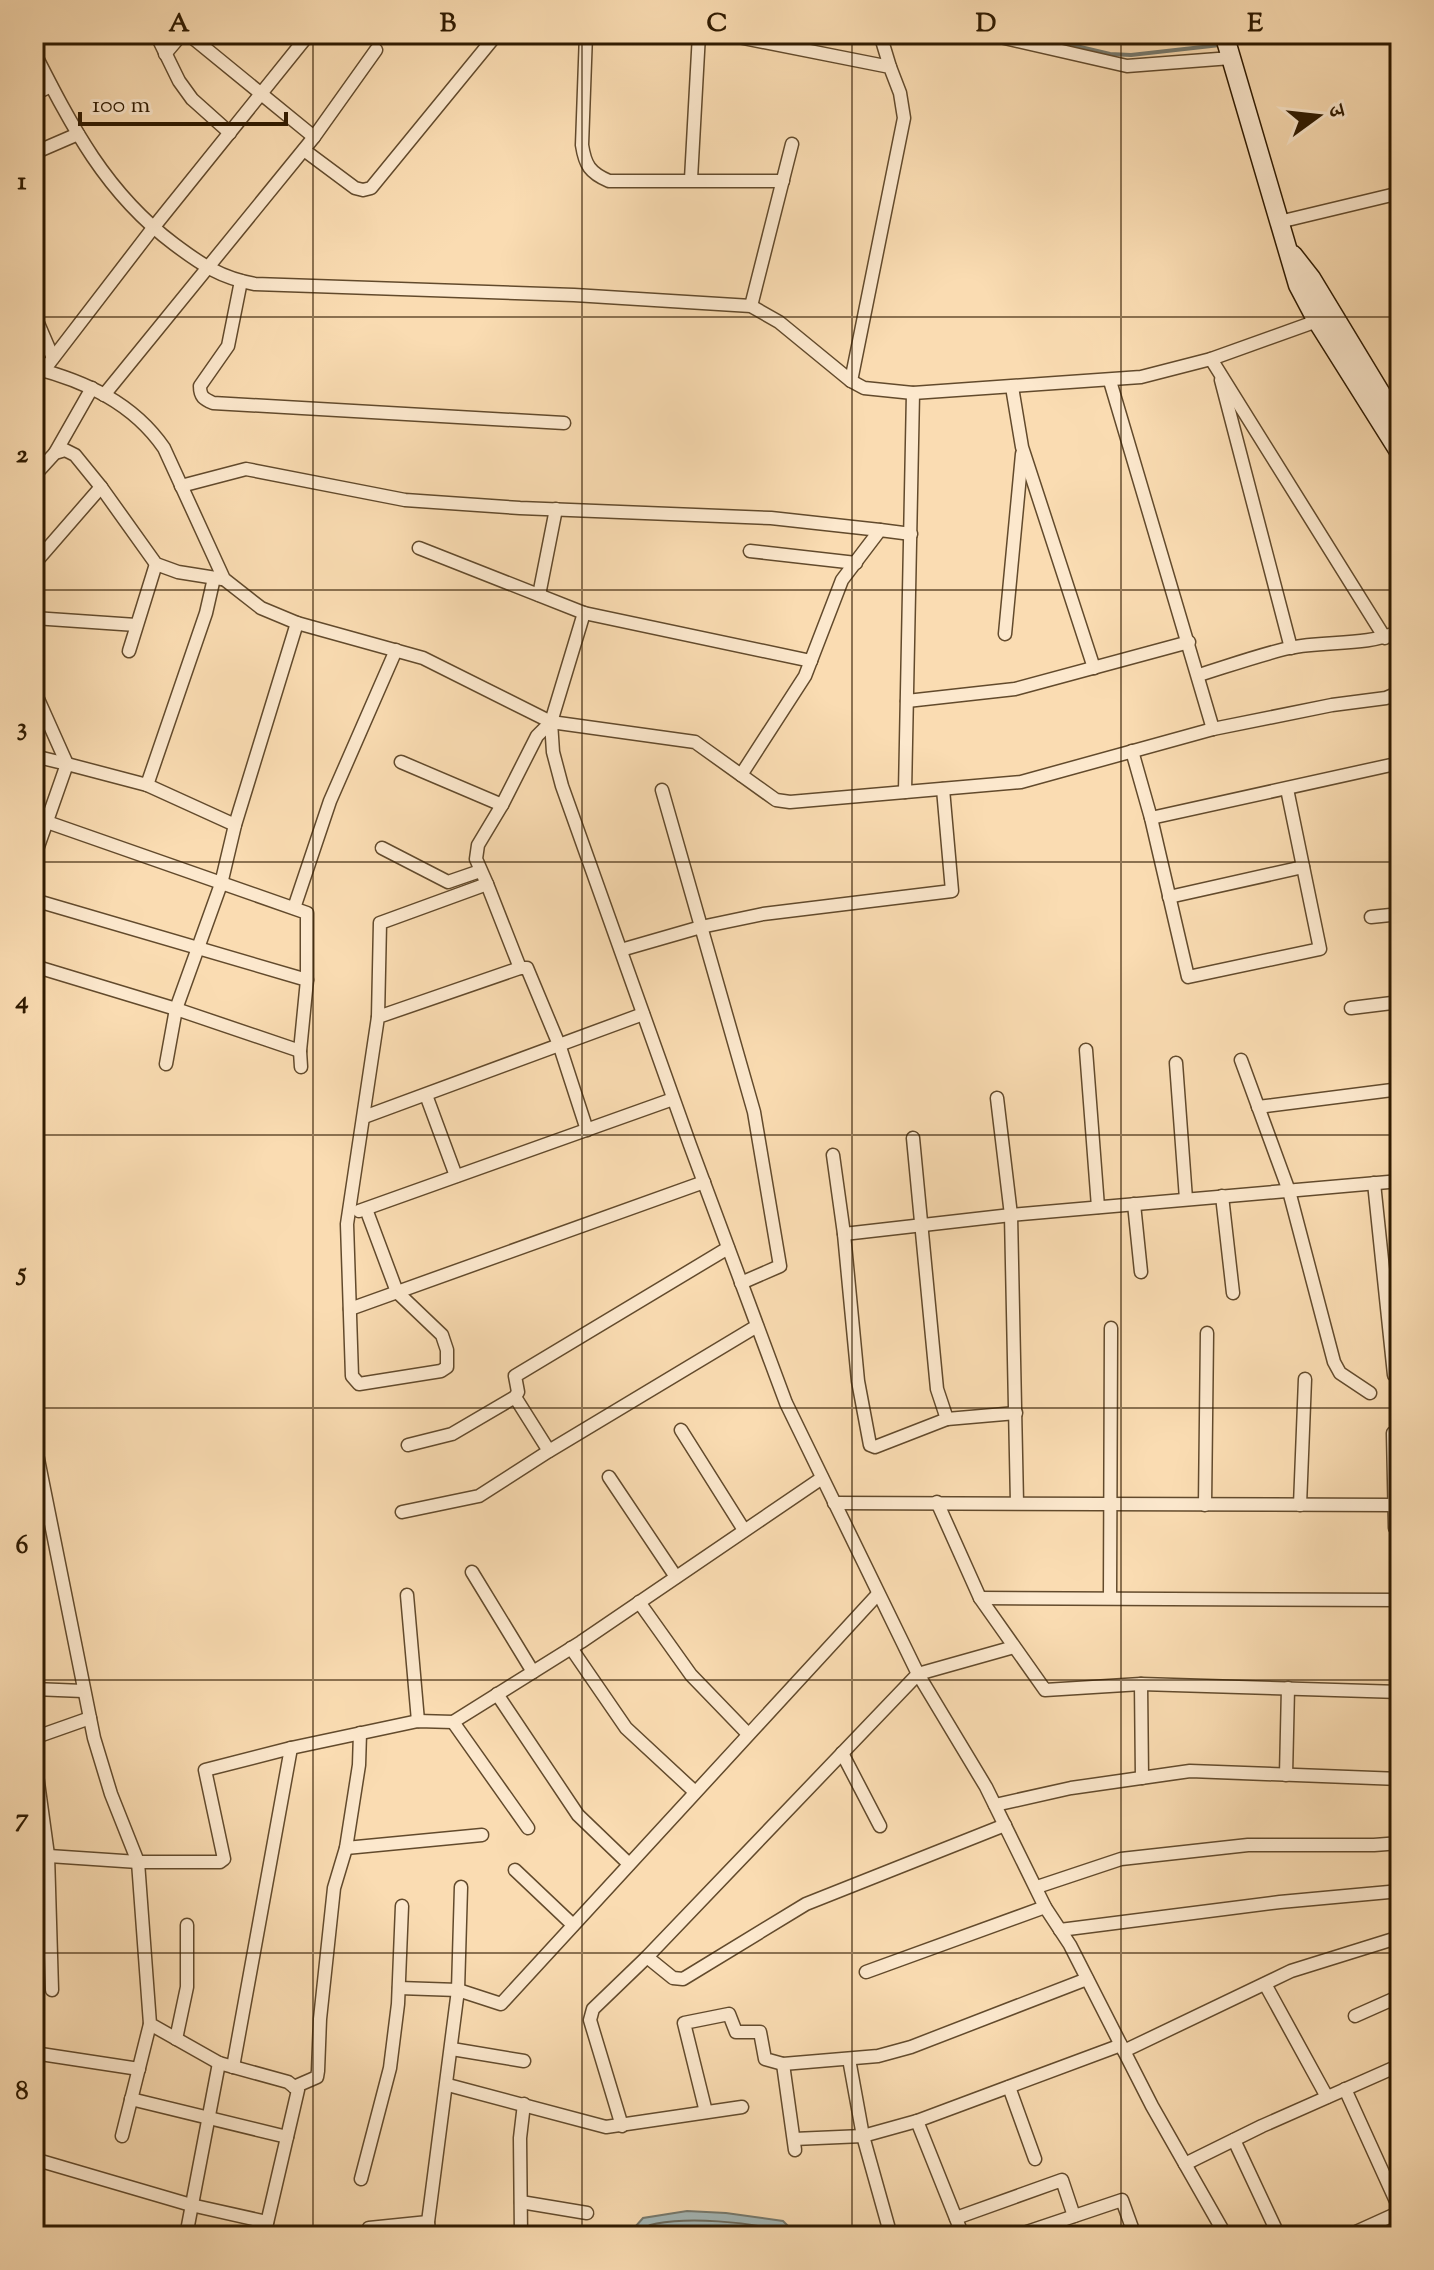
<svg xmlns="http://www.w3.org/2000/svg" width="1434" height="2270" font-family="'Sorts Mill Goudy','Noto Serif Devanagari',serif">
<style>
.water{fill:#a4b8b8;stroke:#75796e;stroke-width:2}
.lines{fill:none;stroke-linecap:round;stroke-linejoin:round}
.shore{stroke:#6a695c;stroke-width:2}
.stream{stroke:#75796e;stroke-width:4}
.minor-casing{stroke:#624a2c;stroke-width:15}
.secondary-casing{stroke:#2f1a00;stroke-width:21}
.minor{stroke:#fce8cd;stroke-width:12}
.secondary{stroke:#fce8cd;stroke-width:18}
.grid{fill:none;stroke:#2f1a00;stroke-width:2;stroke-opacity:0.55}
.neatline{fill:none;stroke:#2f1a00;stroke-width:3}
.grid-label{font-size:26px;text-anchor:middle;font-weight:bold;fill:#2f1a00}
</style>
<rect width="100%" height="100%" fill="#fadcb2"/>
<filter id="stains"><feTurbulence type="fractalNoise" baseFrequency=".0025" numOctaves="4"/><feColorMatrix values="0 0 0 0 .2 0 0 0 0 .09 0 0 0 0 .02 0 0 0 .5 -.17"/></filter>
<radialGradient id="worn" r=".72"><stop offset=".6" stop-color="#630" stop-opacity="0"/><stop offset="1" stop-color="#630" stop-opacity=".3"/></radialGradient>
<path class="water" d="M 687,2211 L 726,2213 L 783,2221 L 798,2236 L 627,2236 L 643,2218 Z"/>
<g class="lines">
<g class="shore">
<path d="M 637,2236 C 640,2233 642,2229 646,2227 C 666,2215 772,2221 786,2236"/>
<path d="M 651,2236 C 684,2227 717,2230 750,2236"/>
</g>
<g class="stream">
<path d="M 1025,34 L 1110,54 L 1131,55 L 1220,45"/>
<path d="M 1251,41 L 1287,34"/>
</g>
<g class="minor-casing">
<g id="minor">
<path d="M 156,34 L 179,81 L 192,99 L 230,133"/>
<path d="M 188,34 L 314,137"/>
<path d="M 586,34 L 582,145 C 585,165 590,173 609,181 L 783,181"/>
<path d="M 723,34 L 890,67 L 900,93 L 904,118 L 851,381"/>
<path d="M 880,34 L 890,67"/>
<path d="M 987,34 L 1127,66 L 1231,58"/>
<path d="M 34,52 C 72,127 106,193 174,244 C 202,265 221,278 255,284 L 574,295 L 751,306 L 779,322 L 851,381 L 864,388 L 913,393 L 1141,377 L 1211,359 L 1317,321"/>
<path d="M 165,54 L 182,34"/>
<path d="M 34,94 L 51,86"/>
<path d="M 304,150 L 355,188 L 363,190 L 371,188 L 497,34"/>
<path d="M 34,153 L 78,134"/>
<path d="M 691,179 L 699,34"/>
<path d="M 1279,222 L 1400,193"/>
<path d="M 241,281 L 228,346 L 200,386 C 200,397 204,399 213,403 L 564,423"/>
<path d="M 751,306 L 792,144"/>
<path d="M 34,314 L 53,358"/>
<path d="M 1211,359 L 1385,638"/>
<path d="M 34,368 C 85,381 133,403 164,448 L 224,579 L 261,608 L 297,623 L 423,658 L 551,722 L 695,742 L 776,800 L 790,802 L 1021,782 L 1213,729 L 1332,705 L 1386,698 L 1400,692"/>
<path d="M 44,370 L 153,228 L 309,34"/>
<path d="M 1221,380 L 1291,648"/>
<path d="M 1110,381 L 1213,729"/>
<path d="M 1012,387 L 1022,447 L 1094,668"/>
<path d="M 104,395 L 314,137 L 376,50"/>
<path d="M 55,453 L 92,388"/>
<path d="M 34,476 L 55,453 L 65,450 L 75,455 L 101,487 L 156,564 L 178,572 L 222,579"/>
<path d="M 181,486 L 246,469 L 405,500 L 520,508 L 771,518 L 880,530"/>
<path d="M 419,548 L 584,613 L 811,661"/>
<path d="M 750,551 L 856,563"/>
<path d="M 34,564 L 101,487"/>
<path d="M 539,595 L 556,509"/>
<path d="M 584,613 L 551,722 L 553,752 L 562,786 L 690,1145 L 786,1403 L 918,1674 L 986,1787 L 1045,1907 L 1070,1945 L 1152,2106 L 1226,2236"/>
<path d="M 34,618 L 136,625"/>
<path d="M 1005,634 L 1022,454"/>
<path d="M 129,651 L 156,564"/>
<path d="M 1199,675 C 1228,666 1259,655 1289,648 C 1326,640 1365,647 1400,631"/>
<path d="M 34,695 L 38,699 L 67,764"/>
<path d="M 907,701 L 1015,689 L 1189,642"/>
<path d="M 1132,751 L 1151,818 L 1188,977 L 1320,949 L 1287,789"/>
<path d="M 34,756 L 67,764"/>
<path d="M 401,762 L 502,805"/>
<path d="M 741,775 L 805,676 L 842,580 L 880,530 L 911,534"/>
<path d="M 147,785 L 235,825"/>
<path d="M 662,790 L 754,1112 L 780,1266 L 741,1283"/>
<path d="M 905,792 L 913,393"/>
<path d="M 1151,818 L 1400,763"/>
<path d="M 47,822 L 307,913 L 307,980"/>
<path d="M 382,848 L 448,882 L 480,871"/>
<path d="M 34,858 L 67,764 L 147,785 L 206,613 L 214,578"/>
<path d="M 487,884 L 520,968"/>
<path d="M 1169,897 L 1303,867"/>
<path d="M 34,900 L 307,980 L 300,1051 L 301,1067"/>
<path d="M 294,908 L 330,801 L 396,650"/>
<path d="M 1371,917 L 1400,914"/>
<path d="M 621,950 L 701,927 L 763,914 L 952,891 L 943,789"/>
<path d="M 34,966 L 176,1009 L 300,1051"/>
<path d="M 1351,1008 L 1400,1002"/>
<path d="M 378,1017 L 380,923 L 487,884 L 476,859 L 478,845 L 502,805 L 537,736 L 551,722"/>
<path d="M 1086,1050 L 1098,1207"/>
<path d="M 1241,1060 L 1289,1191 L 1334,1362 L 1340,1373 L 1370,1393"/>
<path d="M 1176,1063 L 1186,1199"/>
<path d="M 166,1064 L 176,1009 L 221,884 L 235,825 L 297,623"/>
<path d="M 426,1095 L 456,1176"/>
<path d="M 997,1098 L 1011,1215 L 1017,1503"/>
<path d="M 1258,1107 L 1400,1089"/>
<path d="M 364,1117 L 643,1014"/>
<path d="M 913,1138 L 937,1389 L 947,1419 L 1016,1413"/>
<path d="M 833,1155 L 844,1234 L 858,1381 L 870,1445 L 875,1447 L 947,1419"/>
<path d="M 1374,1183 L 1394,1375"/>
<path d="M 1222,1196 L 1233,1293"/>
<path d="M 1134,1204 L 1141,1272"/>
<path d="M 366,1209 L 397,1292 L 442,1335 L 447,1350 L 447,1367 L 441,1371 L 359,1384 L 352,1376 L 347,1224 L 378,1017 L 520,968 L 527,968 L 560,1047 L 587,1130"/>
<path d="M 359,1211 L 673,1099"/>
<path d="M 844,1234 L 1011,1215 L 1400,1181"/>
<path d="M 350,1309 L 704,1182"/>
<path d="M 515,1397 L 549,1451"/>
<path d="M 681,1430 L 744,1530"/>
<path d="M 1393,1433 L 1395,1528"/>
<path d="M 34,1439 L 94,1738 L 111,1794 L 138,1862 L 150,2024 L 219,2063 L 288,2082 L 298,2090 L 264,2236"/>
<path d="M 408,1445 L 452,1434 L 515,1397 L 518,1392 L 515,1376 L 728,1248"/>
<path d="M 609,1477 L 676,1577"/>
<path d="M 937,1502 L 980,1598 L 1045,1690 L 1141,1684 L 1400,1692"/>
<path d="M 834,1503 L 1393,1505"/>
<path d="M 1205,1505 L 1207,1333"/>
<path d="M 1300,1505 L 1305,1379"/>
<path d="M 402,1512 L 479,1496 L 549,1451 L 757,1326"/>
<path d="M 472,1572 L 533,1672"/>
<path d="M 407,1595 L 418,1721"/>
<path d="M 980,1598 L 1400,1600"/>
<path d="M 1110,1598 L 1111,1328"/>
<path d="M 639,1602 L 691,1675 L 748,1734"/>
<path d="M 571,1648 L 626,1728 L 695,1792"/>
<path d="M 1141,1684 L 1142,1778"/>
<path d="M 34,1689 L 83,1691"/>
<path d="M 497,1694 L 578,1815 L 629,1864"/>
<path d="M 453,1722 L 528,1828"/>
<path d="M 34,1745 L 39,1736 L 90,1718"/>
<path d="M 34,1753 L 48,1855 L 52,1990"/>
<path d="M 842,1753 L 880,1826"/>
<path d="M 1286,1775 L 1288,1688"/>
<path d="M 995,1805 L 1071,1788 L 1190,1771 L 1400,1779"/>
<path d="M 346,1848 L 482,1835"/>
<path d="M 34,1855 L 138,1862 L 220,1862 L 224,1859 L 205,1770 L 291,1748 L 418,1721 L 453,1722 L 581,1642 L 822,1478"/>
<path d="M 515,1870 L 573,1925"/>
<path d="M 1037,1887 L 1121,1859 L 1248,1845 L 1374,1845 L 1400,1843"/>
<path d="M 1060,1930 L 1280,1902 L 1400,1891"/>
<path d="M 647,1957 L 673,1978 L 683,1979 L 806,1904 L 1005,1825"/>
<path d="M 866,1972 L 1045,1907"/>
<path d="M 1265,1984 L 1327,2097"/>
<path d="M 399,1988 L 458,1990 L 501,2004 L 878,1594"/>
<path d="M 1355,2016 L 1400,1996"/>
<path d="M 176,2039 L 187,1987 L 187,1925"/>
<path d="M 452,2049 L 524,2061"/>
<path d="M 1124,2051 L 1291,1971 L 1400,1937"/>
<path d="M 34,2053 L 139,2069"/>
<path d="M 849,2059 L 863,2136 L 891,2236"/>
<path d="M 783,2064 L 795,2150"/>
<path d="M 233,2067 L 291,1748"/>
<path d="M 448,2085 L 606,2127 L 742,2107"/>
<path d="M 294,2087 L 317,2077 L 318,2071 L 320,2019 L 334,1888 L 346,1848 L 359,1765 L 360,1733"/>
<path d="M 1009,2087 L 1035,2159"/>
<path d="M 1345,2089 L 1400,2210"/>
<path d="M 131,2099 L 287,2137"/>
<path d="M 706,2112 L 684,2023 L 729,2014 L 736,2032 L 760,2032 L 765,2059 L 783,2064 L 878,2056 L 911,2047 L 1087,1979"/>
<path d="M 622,2126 L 590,2020 L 593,2009 L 647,1957 L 918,1674 L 1014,1647"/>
<path d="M 122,2136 L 150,2024"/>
<path d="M 794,2139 L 863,2136 L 917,2121"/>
<path d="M 1234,2140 L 1279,2236"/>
<path d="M 34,2159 L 191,2205 L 267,2222"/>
<path d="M 1185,2164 L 1262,2126 L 1391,2069 L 1400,2068"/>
<path d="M 361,2179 L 390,2068 L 398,2004 L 402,1906"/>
<path d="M 521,2202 L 587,2213"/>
<path d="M 956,2218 L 1062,2180 L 1074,2216"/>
<path d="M 186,2236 L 219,2063"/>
<path d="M 368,2236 L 369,2228 L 428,2222"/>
<path d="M 436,2236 L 429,2232 L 428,2222 L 458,1990 L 461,1887"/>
<path d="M 521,2236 L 520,2138 L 524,2104"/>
<path d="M 963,2236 L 917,2121 L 1121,2045"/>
<path d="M 1015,2236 L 1122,2200 L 1135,2236"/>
<path d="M 1347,2236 L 1400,2212"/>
</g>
</g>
<g class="secondary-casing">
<g id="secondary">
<path d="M 1224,34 L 1298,285 L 1317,321 L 1400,453"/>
<path d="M 1293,255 L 1311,278 L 1400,425"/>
</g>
</g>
<use href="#minor" class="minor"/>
<use href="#secondary" class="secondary"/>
</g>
<path class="grid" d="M 313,34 L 313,2236M 582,34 L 582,2236M 852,34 L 852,2236M 1121,34 L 1121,2236M 34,317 L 1400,317M 34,590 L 1400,590M 34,862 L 1400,862M 34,1135 L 1400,1135M 34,1408 L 1400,1408M 34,1680 L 1400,1680M 34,1953 L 1400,1953"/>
<rect width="1434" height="2270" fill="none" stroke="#fadcb2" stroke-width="88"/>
<g transform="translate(1318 116) rotate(75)" stroke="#fce8cd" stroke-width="6" paint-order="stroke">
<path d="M0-6L14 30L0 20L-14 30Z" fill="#2f1a00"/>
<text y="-12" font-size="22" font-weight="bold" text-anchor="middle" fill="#2f1a00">उ</text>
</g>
<path d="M80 112v12h206v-12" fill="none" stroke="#2f1a00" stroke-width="4"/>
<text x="92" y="112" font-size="24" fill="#2f1a00" stroke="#fce8cd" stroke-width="6" paint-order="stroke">100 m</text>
<rect x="44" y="44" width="1346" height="2182" class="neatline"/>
<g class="grid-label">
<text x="179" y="31">A</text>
<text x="448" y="31">B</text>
<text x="717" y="31">C</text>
<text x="986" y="31">D</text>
<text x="1255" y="31">E</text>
<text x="22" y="189">1</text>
<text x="22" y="462">2</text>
<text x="22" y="735">3</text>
<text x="22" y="1008">4</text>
<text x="22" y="1280">5</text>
<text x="22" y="1553">6</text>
<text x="22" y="1826">7</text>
<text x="22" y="2099">8</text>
</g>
<rect width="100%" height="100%" filter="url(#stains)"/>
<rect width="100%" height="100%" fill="url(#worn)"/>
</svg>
